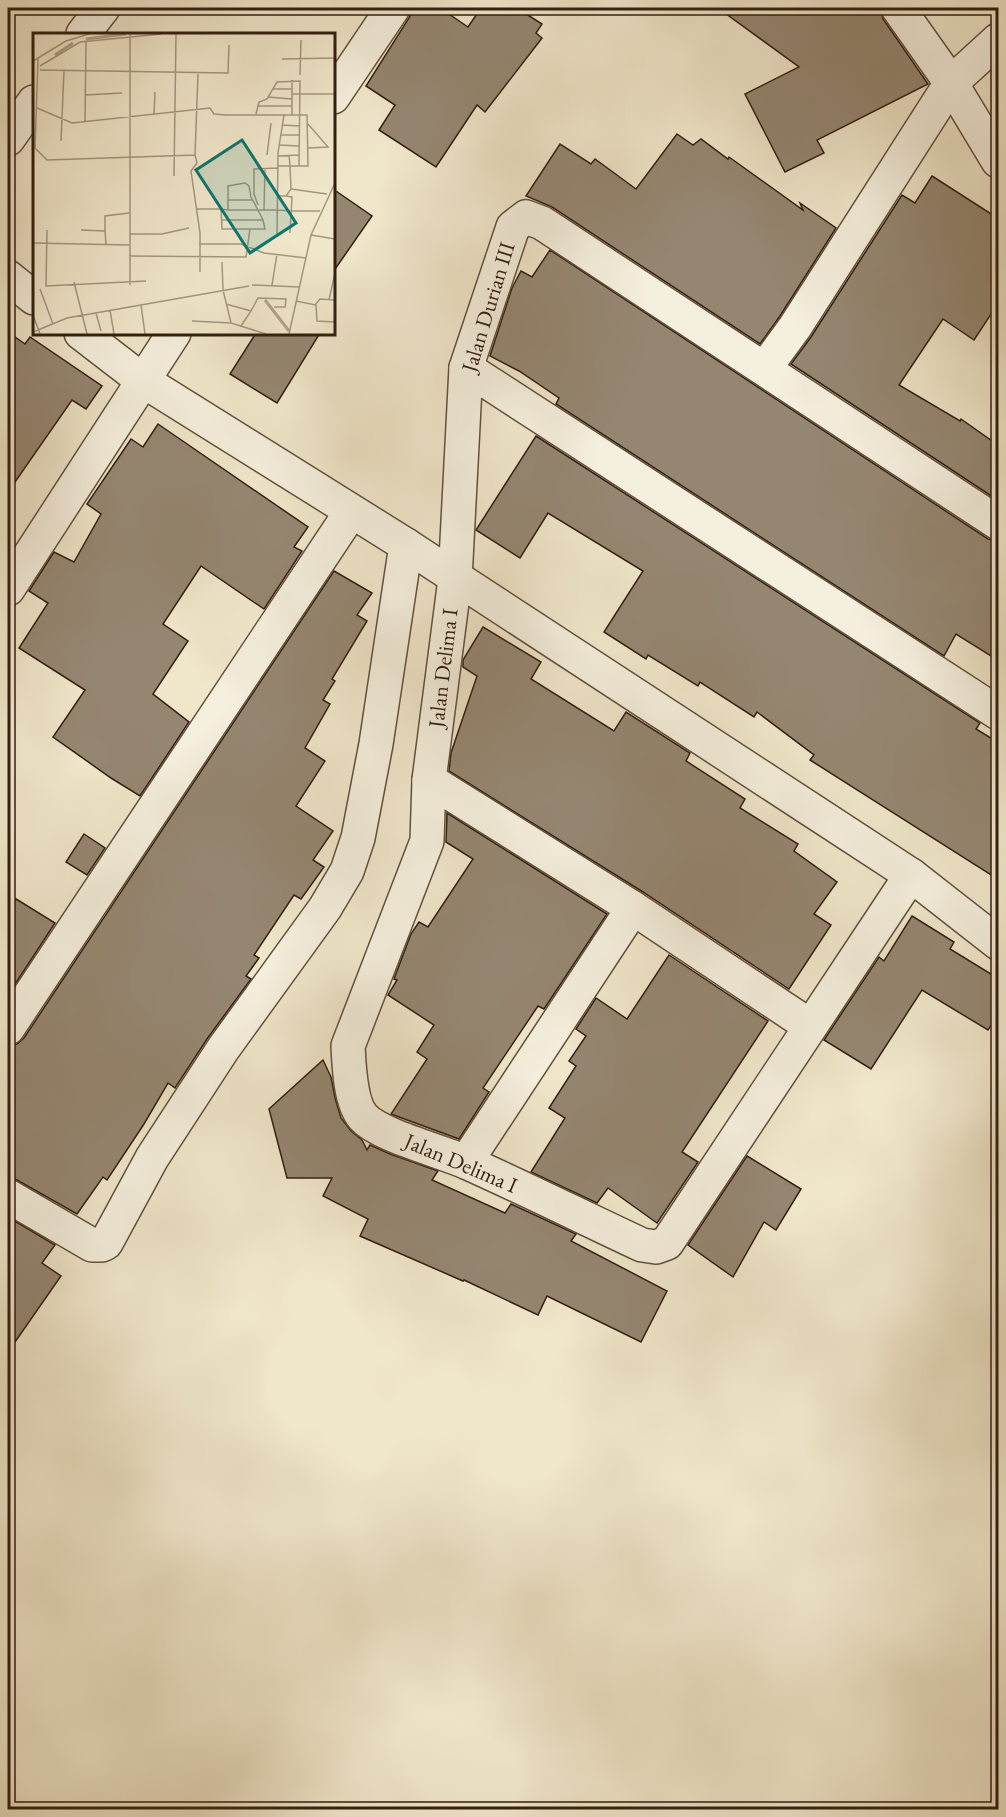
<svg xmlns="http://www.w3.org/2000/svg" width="1006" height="1817" font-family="'EB Garamond',serif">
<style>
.building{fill:#958671;stroke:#321e10;stroke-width:1.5}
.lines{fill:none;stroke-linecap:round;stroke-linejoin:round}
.street-casing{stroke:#62503e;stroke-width:36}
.street{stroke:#f5efdd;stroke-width:33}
.labels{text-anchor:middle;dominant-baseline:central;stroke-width:5;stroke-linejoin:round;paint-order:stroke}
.street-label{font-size:22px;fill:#321e10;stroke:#f5efdd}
.inset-river{fill:none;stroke:#afa28b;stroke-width:3}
.inset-road{fill:none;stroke:#a49680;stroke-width:1.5}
.view{fill:#0f766e;fill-opacity:0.15;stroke:#0f766e;stroke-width:3}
.inset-edge{fill:none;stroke:#321e10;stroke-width:3}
</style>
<rect width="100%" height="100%" fill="#f0e6ca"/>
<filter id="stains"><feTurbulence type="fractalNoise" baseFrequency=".00333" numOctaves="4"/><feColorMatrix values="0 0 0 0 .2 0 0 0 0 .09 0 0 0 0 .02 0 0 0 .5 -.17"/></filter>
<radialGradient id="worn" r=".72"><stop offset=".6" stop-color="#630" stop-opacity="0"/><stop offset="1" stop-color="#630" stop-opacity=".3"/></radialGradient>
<g class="building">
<path d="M 414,8 L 440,8 L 468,27 L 481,8 L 517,8 L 542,24 L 536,33 L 542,38 L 485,112 L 477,105 L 436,167 L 379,130 L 395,105 L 366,86 L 409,18 Z"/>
<path d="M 718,8 L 880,8 L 883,19 L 928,84 L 817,140 L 824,153 L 785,172 L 745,94 L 799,67 Z"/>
<path d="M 677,134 L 693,145 L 701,139 L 728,159 L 729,157 L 803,210 L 800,203 L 836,228 L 780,316 L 760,344 L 552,207 L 526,196 L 560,144 L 591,164 L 595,159 L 636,189 Z"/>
<path d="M 932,176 L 999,219 L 999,302 L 974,340 L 943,319 L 899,385 L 960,421 L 961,419 L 999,446 L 999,501 L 791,364 L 811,337 L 902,195 L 915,203 Z"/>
<path d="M 333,189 L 372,216 L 333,272 Z"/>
<path d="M 550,250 L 988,539 L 999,541 L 999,661 L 956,634 L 944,656 L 556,404 L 559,398 L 519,371 L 490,356 L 512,288 L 521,271 L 532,277 Z"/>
<path d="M 8,332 L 25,344 L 30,337 L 102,386 L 86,409 L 72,400 L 8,492 Z"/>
<path d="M 256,333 L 320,333 L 277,403 L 230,374 Z"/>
<path d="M 158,424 L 308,527 L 294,547 L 302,551 L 264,609 L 201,566 L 163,624 L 188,641 L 153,694 L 189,722 L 140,796 L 111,778 L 53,737 L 85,690 L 19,648 L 48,603 L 29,591 L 54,552 L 74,562 L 101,514 L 87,504 L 131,439 L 143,447 Z"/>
<path d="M 536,436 L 980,723 L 976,729 L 999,743 L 999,880 L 810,760 L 814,755 L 757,712 L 754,717 L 700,682 L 698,686 L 648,655 L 646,659 L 604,632 L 643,571 L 548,513 L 520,558 L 476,530 Z"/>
<path d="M 334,571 L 372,593 L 357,615 L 367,621 L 332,679 L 335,681 L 323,700 L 330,704 L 305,748 L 325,761 L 296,806 L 333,831 L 313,860 L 324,867 L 301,899 L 294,895 L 254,955 L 259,958 L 246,976 L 251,979 L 207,1039 L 175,1088 L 168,1083 L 144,1124 L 107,1180 L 103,1177 L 77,1214 L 17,1180 L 8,1177 L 8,1047 L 17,1044 L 24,1038 Z"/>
<path d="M 483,627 L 541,662 L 531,679 L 614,731 L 626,712 L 690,753 L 686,761 L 745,799 L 740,808 L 798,844 L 794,851 L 837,882 L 814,914 L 831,925 L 789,989 L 643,892 L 449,771 L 451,753 L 477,676 L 463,667 L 463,660 Z"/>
<path d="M 447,813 L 607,914 L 544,1009 L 538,1006 L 483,1088 L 489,1092 L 459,1139 L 391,1114 L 427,1059 L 417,1052 L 434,1025 L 388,995 L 397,980 L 394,979 L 411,934 L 419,922 L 428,927 L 473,859 L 446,842 Z"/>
<path d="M 84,834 L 105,848 L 87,875 L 66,862 Z"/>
<path d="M 8,894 L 55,923 L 8,995 Z"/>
<path d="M 912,916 L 954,942 L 950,949 L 999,979 L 999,1013 L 988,1030 L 922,990 L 871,1069 L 824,1040 L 879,957 L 884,961 Z"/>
<path d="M 669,955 L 768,1021 L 682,1152 L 698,1162 L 657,1223 L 608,1188 L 597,1203 L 531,1172 L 565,1118 L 549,1108 L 576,1066 L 569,1061 L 586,1036 L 576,1029 L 596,998 L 627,1019 Z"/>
<path d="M 323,1060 L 331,1077 L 335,1098 L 341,1118 L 351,1131 L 362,1140 L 367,1150 L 370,1145 L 390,1154 L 438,1171 L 432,1180 L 505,1213 L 511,1204 L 576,1234 L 571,1241 L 667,1291 L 641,1342 L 547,1296 L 538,1315 L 464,1280 L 463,1281 L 360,1236 L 368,1219 L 323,1196 L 332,1178 L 287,1178 L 269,1109 Z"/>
<path d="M 747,1156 L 801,1189 L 776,1230 L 764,1222 L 733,1277 L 688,1245 Z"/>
<path d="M 8,1217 L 55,1245 L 42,1263 L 61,1276 L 8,1352 Z"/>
</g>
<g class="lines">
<g class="street-casing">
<g id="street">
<path d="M 898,8 L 951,83 L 998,161"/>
<path d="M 83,34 L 103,8"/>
<path d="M 333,97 L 393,8"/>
<path d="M 8,139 L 34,102"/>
<path d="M 8,277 L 34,298"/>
<path d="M 81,333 L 142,380 L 406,545 L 911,875 L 998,943"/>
<path d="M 466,368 L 998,713"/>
<path d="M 765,368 L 795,327 L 951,83 L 998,40"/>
<path d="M 8,589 L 174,333"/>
<path d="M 429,780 L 633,908 L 810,1026"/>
<path d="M 911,875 L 667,1243 L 656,1247 L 642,1245 C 584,1218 526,1189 468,1163 C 442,1151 380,1136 363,1117 C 350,1102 349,1065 348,1046 L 427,841 L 429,780 L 455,579 L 466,368 L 513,227 L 526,217 L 542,223 L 998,523"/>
<path d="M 8,1028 L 351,512"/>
<path d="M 466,1162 L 633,908"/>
<path d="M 8,1196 L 92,1245 L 102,1245 L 106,1243 L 152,1158 L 223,1049 L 325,908 L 347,871 L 358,838 L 376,744 L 406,545"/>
</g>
</g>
<use href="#street" class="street"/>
</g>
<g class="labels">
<g class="street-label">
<text transform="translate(488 307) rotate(-73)">Jalan Durian III</text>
<text transform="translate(443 668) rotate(-83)">Jalan Delima I</text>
<text transform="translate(461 1163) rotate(23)">Jalan Delima I</text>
</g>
</g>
<g transform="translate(33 33)">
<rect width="302" height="302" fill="#f0e6ca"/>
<path class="inset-river" d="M 53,6 L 93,1M 22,22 L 40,10M 232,267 L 256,298"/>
<path class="inset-road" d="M 5,26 L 2,115 L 14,127 L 162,122 L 165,41M 249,26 L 302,25M 0,28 L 33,8 L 56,1M 7,33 L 47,9 L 128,1M 7,37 L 195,40 L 196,12M 267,42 L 268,7M 259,47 L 259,82M 240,56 L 259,56M 259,61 L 302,61M 52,62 L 89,60M 235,64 L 259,66M 224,73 L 259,73M 4,75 L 39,90 L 177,75 L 181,81 L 193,82 L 274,82 L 275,133 L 257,133 L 258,156 L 253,163 L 245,163M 121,81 L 122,59M 223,81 L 226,69 L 234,66 L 244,49 L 267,48 L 266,133M 52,89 L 53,8M 249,92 L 267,93M 248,102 L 267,102M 28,108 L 31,38M 246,112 L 266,113M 275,115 L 295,114 L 275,91M 162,122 L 164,130 L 158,138 L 167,200 L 167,239M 234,122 L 238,90M 245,123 L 266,122M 245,133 L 257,133 L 256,122M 141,143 L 143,1M 258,156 L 294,161M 253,163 L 259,164 L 257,200M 195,167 L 220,167M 225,172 L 221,161 L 221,136 L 245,135M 164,176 L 188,176M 195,177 L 195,153 L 212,150 L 216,153 L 218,164 L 225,177 L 230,187 L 232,196 L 189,196 L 188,176 L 195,177 L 245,177 L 258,178 L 287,178M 231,177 L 232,135M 188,187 L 230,187M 14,197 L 13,253 L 113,248M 48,197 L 72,198 L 73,211M 72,198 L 72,183 L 96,180M 97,201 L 129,201 L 156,195M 278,202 L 302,206M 244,204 L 245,120 L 251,82M 0,210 L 96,212M 166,211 L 208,211 L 231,220 L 273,225M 96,223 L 213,224 L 217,196M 189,229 L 190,257 L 198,290 L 233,301M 41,249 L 54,301M 97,252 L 97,1M 219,252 L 266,254M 239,252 L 244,221M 7,256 L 20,291M 296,267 L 302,240M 263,268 L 283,272 L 284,288 L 301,289 L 302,285M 193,271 L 218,278 L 208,293M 108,272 L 112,301M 282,272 L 287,266 L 302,267M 77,277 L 81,301M 218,278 L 225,265 L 253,266 L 252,274 L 241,274M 63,280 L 68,298M 0,282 L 7,301M 159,288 L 198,290M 0,299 L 34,285 L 216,253M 256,301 L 278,202 L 302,150"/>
<path class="view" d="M 209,107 L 263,190 L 217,220 L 163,137 Z"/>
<rect width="302" height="302" class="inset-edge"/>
</g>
<rect width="1006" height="1817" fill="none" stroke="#f0e6ca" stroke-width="30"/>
<rect x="9" y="9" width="988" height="1799" fill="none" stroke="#321e10" stroke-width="3"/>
<rect x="15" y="15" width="976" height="1787" fill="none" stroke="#321e10" stroke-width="1.5"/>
<rect width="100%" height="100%" filter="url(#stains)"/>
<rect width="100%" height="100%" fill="url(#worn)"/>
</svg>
